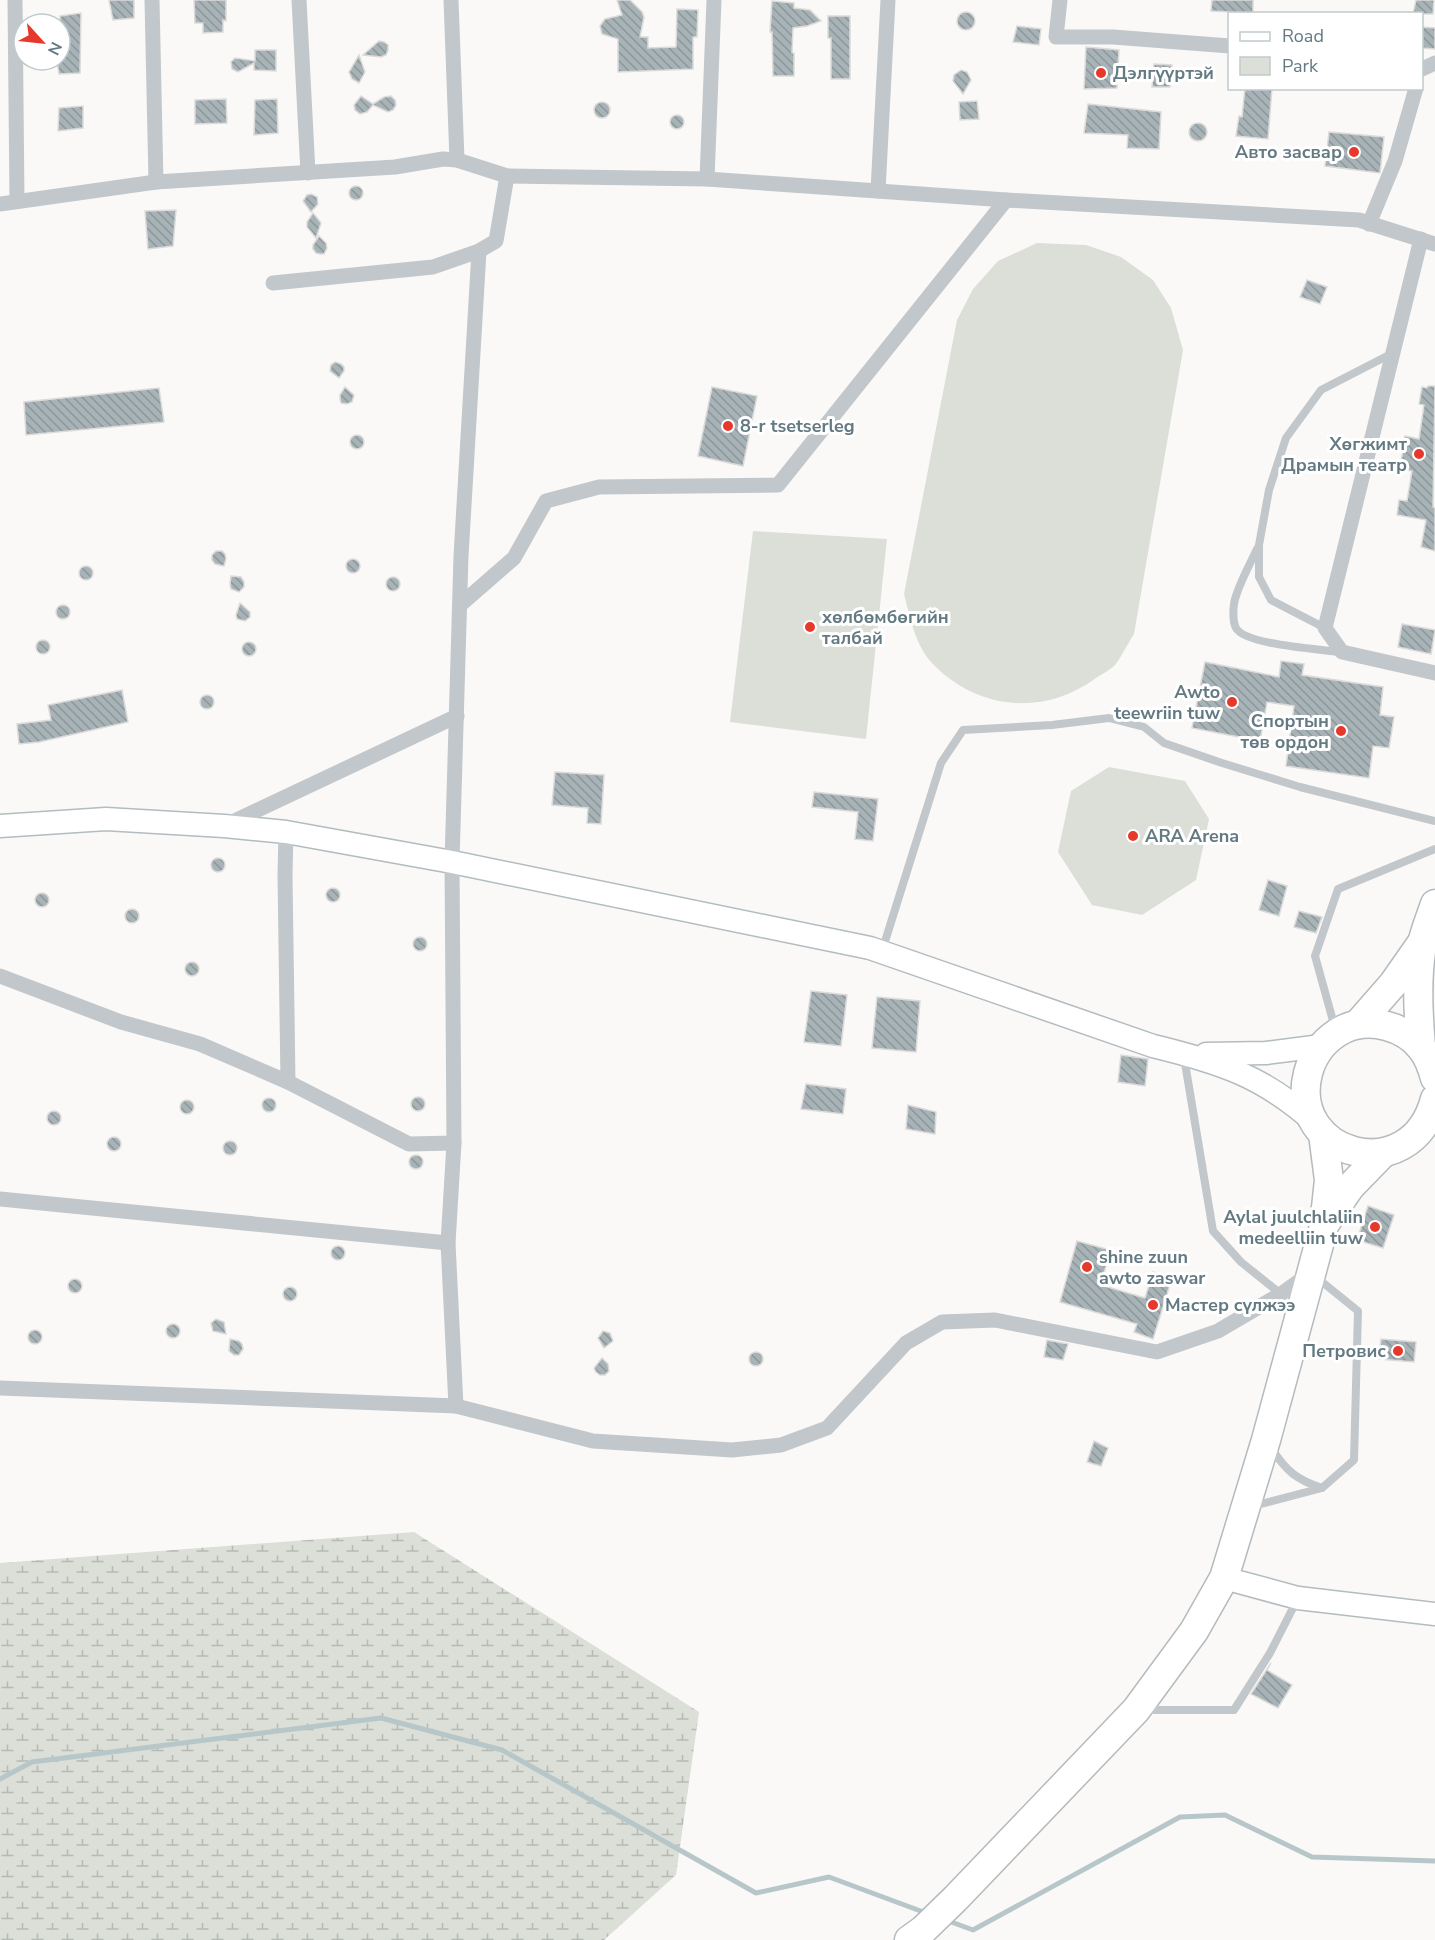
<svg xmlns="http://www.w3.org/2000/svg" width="1435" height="1940" font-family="'Nunito Sans',sans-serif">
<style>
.wetland{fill:url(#wetland-marsh)}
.green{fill:#dbdfd7}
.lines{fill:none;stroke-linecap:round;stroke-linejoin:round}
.stream{stroke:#b7c7c9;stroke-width:5}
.building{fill:url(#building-back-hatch);stroke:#dcdbda;stroke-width:1.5}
.secondary-casing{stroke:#b3bcbf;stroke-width:25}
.highway-casing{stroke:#b4babd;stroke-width:31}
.lane{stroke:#c1c7ca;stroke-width:8}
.street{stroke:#c1c7ca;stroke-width:15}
.secondary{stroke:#fff;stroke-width:22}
.highway{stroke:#fff;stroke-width:28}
.poi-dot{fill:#e6382b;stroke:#fff;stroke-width:2}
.labels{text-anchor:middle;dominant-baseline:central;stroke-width:6;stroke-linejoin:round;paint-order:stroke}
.poi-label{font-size:18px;font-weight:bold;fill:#647a83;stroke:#fff;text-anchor:start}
</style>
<defs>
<pattern id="wetland-marsh" width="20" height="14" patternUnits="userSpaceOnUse" patternTransform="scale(1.5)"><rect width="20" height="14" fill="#dbdfd7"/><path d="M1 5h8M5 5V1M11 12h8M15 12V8" fill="none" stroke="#b5bab4"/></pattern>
<pattern id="building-back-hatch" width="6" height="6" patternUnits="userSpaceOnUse" patternTransform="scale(1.5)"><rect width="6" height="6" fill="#a7b3b7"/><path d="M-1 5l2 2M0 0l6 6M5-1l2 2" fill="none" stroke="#8c979a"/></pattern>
</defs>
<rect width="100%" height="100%" fill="#faf9f8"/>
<path class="wetland" d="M 414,1532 L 699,1712 L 676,1875 L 604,1940 L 0,1940 L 0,1563 Z"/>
<g class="green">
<path d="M 1037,243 L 1086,245 L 1121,257 L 1153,280 L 1171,308 L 1183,350 L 1134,634 C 1128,643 1122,656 1115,665 C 1110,670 1102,674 1096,678 C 1043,717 976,710 931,662 C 915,644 910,617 904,594 L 957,320 L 973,289 L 998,261 Z"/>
<path d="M 753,531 L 887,539 L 866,739 L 730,722 Z"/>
<path d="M 1109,767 L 1185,781 L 1209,819 L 1196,880 L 1142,915 L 1092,905 L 1058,852 L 1071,791 Z"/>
</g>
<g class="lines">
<g class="stream">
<path d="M 0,1779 L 32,1762 L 381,1718 L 502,1750 L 756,1893 L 829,1877 L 926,1913"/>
<path d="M 946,1920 L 973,1930 L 1180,1817 L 1225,1815 L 1312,1857 L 1435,1861"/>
</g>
</g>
<g class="building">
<path d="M 109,0 L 134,0 L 134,18 L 113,20 Z"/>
<path d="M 194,0 L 226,0 L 226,21 L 223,20 L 223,32 L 203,33 L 203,23 L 195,23 Z"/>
<path d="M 617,0 L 630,0 L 642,12 L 644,17 L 640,37 L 648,37 L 648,48 L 676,47 L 677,9 L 698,10 L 697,37 L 693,37 L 693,69 L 618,72 L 618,39 L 602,34 L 600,26 L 605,19 L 622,15 Z"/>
<path d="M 1212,0 L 1253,0 L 1253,13 L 1211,11 Z"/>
<path d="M 1416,0 L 1434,0 L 1433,14 L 1413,14 Z"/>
<path d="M 772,1 L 794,3 L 794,8 L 810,10 L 821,21 L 807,26 L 793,28 L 792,53 L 794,53 L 794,76 L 773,76 L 772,32 L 770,32 Z"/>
<circle cx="966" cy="21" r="9"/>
<path d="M 81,13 L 80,73 L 59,74 L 57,61 L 60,60 L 60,16 Z"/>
<path d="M 828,16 L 850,16 L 850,79 L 831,79 L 831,38 L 828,38 Z"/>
<path d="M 1017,26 L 1041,29 L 1039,45 L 1013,42 Z"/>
<path d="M 1422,27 L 1435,28 L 1435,49 L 1422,48 Z"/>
<path d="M 379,41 L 384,42 L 388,45 L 388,50 L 386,55 L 381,57 L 363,55 Z"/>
<path d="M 1086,47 L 1119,50 L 1117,88 L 1084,89 Z"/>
<path d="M 255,50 L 276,50 L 276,71 L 254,70 L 254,63 L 238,72 L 232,69 L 231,62 L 235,58 L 255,61 Z"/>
<path d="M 359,55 L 365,72 L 359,83 L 352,79 L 349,72 Z"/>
<path d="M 1154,64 L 1172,65 L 1170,87 L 1152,87 Z"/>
<path d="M 961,70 L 967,72 L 971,80 L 963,94 L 953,81 L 954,75 Z"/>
<path d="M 1245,88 L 1272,88 L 1268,139 L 1236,136 L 1239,116 L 1242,117 Z"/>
<path d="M 361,96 L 373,104 L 384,97 L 391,96 L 395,100 L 396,105 L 393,110 L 388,112 L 373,105 L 367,112 L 360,114 L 355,110 L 354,105 Z"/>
<path d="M 226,99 L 227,123 L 195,124 L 195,100 Z"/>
<path d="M 277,99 L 278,133 L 254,135 L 255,100 Z"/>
<path d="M 977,101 L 979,119 L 960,120 L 959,102 Z"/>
<circle cx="602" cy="110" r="8"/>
<path d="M 1088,104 L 1161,112 L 1159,149 L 1127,148 L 1128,135 L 1084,133 Z"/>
<path d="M 83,106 L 83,128 L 58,131 L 59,108 Z"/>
<circle cx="677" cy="122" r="7"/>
<circle cx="1198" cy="132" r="9"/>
<path d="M 1329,132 L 1384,137 L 1380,173 L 1325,166 Z"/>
<circle cx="356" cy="193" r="7"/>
<path d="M 311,194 L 317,197 L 318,204 L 311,212 L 303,201 L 307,195 Z"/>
<path d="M 176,210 L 173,246 L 148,249 L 145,211 Z"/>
<path d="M 313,213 L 321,223 L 316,238 L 307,227 L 307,222 Z"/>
<path d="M 319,236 L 326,243 L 327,248 L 324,254 L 320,254 L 316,253 L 313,249 L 313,245 Z"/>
<path d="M 1307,280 L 1327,287 L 1320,304 L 1300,297 Z"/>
<path d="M 335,362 L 341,364 L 344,367 L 344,371 L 339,378 L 330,371 L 331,365 Z"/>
<path d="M 1428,386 L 1435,386 L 1433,507 L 1435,508 L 1435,551 L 1421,547 L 1426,520 L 1397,515 L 1399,500 L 1407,501 L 1412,471 L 1400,469 L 1405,436 L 1419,439 L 1424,405 L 1419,404 L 1422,387 L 1427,388 Z"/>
<path d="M 345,387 L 354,395 L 352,402 L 347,404 L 341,403 L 340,399 L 340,395 Z"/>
<path d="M 712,387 L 757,396 L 743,466 L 698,456 Z"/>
<path d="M 159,388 L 164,422 L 26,435 L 24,402 Z"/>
<circle cx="357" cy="442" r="7"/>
<path d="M 216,551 L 222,551 L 225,554 L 226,559 L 224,566 L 215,564 L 212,560 L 212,555 Z"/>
<circle cx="353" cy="566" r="7"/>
<circle cx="86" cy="573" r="7"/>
<path d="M 231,576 L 241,577 L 244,582 L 244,587 L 239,592 L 231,589 L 230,584 Z"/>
<circle cx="393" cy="584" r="7"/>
<path d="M 240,603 L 250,612 L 250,617 L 245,621 L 237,619 L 236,615 Z"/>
<circle cx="63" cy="612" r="7"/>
<path d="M 1402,624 L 1435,630 L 1431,654 L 1398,647 Z"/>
<circle cx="43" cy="647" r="7"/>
<circle cx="249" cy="649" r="7"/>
<path d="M 1281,661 L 1304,664 L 1302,675 L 1383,687 L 1380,715 L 1394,717 L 1389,748 L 1373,746 L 1369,778 L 1286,766 L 1294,706 L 1267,702 L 1260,741 L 1192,728 L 1205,662 L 1279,677 Z"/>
<path d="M 122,690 L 128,722 L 39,742 L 19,744 L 17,724 L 51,720 L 48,705 Z"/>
<circle cx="207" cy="702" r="7"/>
<path d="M 555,772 L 604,775 L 601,824 L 587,823 L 588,808 L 552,805 Z"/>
<path d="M 814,792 L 878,799 L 873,841 L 855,839 L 858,812 L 812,807 Z"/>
<circle cx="218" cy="865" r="7"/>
<path d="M 1268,880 L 1287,886 L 1279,916 L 1259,910 Z"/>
<circle cx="333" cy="895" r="7"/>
<circle cx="42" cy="900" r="7"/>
<circle cx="132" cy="916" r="7"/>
<path d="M 1299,911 L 1322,917 L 1316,933 L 1294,927 Z"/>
<circle cx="420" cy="944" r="7"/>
<circle cx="192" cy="969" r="7"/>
<path d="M 811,991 L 847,995 L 841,1046 L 804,1042 Z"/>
<path d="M 877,997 L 920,1001 L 916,1052 L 872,1048 Z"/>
<path d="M 1121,1055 L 1148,1059 L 1145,1086 L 1118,1082 Z"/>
<path d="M 806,1084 L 846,1089 L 843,1114 L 801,1109 Z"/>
<circle cx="418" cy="1104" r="7"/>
<circle cx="269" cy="1105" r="7"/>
<circle cx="187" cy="1107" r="7"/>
<path d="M 908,1105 L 936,1112 L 935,1134 L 906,1129 Z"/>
<circle cx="54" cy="1118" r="7"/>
<circle cx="114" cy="1144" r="7"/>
<circle cx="230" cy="1148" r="7"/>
<circle cx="416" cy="1162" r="7"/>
<path d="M 1368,1206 L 1394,1215 L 1383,1248 L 1357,1240 Z"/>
<path d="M 1077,1241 L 1110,1250 L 1101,1285 L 1145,1298 L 1153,1272 L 1172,1278 L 1153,1339 L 1134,1332 L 1137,1324 L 1060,1302 Z"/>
<circle cx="338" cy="1253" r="7"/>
<circle cx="75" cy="1286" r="7"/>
<circle cx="290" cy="1294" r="7"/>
<path d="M 216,1319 L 224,1322 L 226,1334 L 213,1331 L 211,1323 Z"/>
<circle cx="173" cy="1331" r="7"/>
<circle cx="35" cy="1337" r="7"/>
<path d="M 603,1331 L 610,1333 L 613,1341 L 604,1348 L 598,1338 Z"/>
<path d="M 230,1339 L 239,1341 L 242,1344 L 243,1349 L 239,1355 L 234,1355 L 229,1351 Z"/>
<path d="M 1381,1339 L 1416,1342 L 1414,1362 L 1379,1359 Z"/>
<path d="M 1047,1340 L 1068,1344 L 1063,1360 L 1044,1357 Z"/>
<circle cx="756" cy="1359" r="7"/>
<path d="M 602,1358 L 608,1364 L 609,1371 L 605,1375 L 600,1375 L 596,1372 L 594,1368 Z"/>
<path d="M 1094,1441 L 1108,1448 L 1101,1466 L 1087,1462 Z"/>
<path d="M 1271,1663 L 1267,1670 L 1292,1685 L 1278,1708 L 1251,1694 Z"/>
</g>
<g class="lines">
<g class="secondary-casing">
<g id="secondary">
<path d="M 0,826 L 106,819 L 224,826 L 286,832 L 452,862 L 870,948 L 1153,1046 C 1219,1062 1263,1076 1314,1122"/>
<path d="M 1206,1054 L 1266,1053 L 1321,1046"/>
<path d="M 1224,1578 L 1298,1598 L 1435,1614"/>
</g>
</g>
<g class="highway-casing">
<g id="highway">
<path d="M 1358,1024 L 1393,984 L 1421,944"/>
<path d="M 1421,1047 C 1418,1012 1416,974 1423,940 C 1426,928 1431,916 1435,904"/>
<path d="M 1435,1078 C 1432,1067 1429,1058 1422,1049 C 1405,1026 1370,1017 1344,1029 C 1326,1038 1313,1054 1308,1073 C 1287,1155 1411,1191 1435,1099"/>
<path d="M 1326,1222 L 1350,1187 L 1383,1153"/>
<path d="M 909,1940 L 923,1930 L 955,1899 L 1136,1710 L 1194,1631 L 1224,1578 L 1266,1440 L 1324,1226 L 1329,1180 L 1323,1134"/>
</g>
</g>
<g class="lane">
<path d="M 1257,549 C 1250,564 1241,580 1236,596 C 1233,604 1232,620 1236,628 C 1245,645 1320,649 1339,652"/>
<path d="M 1325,628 L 1271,600 L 1259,577 L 1259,545 L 1269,490 L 1286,438 L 1321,390 L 1391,354"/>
<path d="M 882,951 L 941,763 L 963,730 L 1052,725 L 1109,718 L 1144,727 L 1164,743 L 1222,763 L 1300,787 L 1435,821"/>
<path d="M 1335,1028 L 1315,956 L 1338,889 L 1435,849"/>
<path d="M 1184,1057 L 1213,1231 L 1241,1262 L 1281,1294"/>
<path d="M 1272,1449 C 1286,1471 1297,1480 1322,1488"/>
<path d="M 1253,1506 L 1322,1488 L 1354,1460 L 1358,1311 L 1316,1277"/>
<path d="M 1146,1710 L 1234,1710 L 1270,1653 L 1296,1602"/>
</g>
<g class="street">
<path d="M 15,0 L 17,201"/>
<path d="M 152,0 L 156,182"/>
<path d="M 299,0 L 308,173"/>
<path d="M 451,0 L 457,160"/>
<path d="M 1060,0 L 1056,37 L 1113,37 L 1230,46"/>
<path d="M 1422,69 L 1435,63"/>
<path d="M 707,179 L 714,0"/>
<path d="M 878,191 L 888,0"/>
<path d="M 0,204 L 156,182 L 395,167 L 443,159 L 457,160 L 507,176 L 707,179 L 1006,200 L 1359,220 L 1435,244"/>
<path d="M 1369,224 L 1395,161 L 1416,88"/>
<path d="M 1421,239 L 1325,628 L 1342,652 L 1435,673"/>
<path d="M 273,283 L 433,267 L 479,251 L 496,241 L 507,176"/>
<path d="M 460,605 L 514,558 L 546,501 L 599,487 L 778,485 L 1006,200"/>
<path d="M 226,825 L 457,716"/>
<path d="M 286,832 L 285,875 L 288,1082"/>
<path d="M 0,976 L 121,1022 L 200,1044 L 288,1082 L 409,1144 L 454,1143"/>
<path d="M 0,1199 L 448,1243"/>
<path d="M 0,1388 L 456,1406 L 593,1441 L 732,1450 L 781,1445 L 827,1428 L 906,1343 L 942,1322 L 995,1320 L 1157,1352 L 1218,1331 L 1281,1294 L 1309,1274"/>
<path d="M 456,1406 L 448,1243 L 454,1143 L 452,862 L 461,556 L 479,251"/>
</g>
<use href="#secondary" class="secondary"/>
<use href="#highway" class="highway"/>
</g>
<g class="poi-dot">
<circle cx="1101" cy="73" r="6"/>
<circle cx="1354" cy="152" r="6"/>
<circle cx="728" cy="426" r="6"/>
<circle cx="1419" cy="454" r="6"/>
<circle cx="810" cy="627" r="6"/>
<circle cx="1232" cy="702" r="6"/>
<circle cx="1341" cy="731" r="6"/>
<circle cx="1133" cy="836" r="6"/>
<circle cx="1375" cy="1227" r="6"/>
<circle cx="1087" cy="1267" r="6"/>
<circle cx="1153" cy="1305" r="6"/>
<circle cx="1398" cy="1351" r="6"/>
</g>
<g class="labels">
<g class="poi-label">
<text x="1113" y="73">Дэлгүүртэй</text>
<text x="1342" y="152" text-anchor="end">Авто засвар</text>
<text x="740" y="426">8-r tsetserleg</text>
<text x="1407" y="444" text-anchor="end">Хөгжимт<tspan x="1407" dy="21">Драмын театр</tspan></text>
<text x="822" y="617">хөлбөмбөгийн<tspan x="822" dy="21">талбай</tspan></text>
<text x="1220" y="692" text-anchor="end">Awto<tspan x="1220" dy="21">teewriin tuw</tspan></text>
<text x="1329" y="721" text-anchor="end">Спортын<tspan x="1329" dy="21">төв ордон</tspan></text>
<text x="1145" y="836">ARA Arena</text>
<text x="1363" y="1217" text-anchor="end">Aylal juulchlaliin<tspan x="1363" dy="21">medeelliin tuw</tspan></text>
<text x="1099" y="1257">shine zuun<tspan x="1099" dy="21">awto zaswar</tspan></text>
<text x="1165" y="1305">Мастер сүлжээ</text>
<text x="1386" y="1351" text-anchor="end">Петровис</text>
</g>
</g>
<rect x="1228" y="12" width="195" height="78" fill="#ffffff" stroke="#c1cacd" stroke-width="1.5"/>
<rect x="1240" y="32" width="30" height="9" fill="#ffffff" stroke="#c1cacd" stroke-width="1.5"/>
<text x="1282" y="42" font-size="18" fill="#647a83">Road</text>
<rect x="1240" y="57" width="30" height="18" fill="#dbdfd7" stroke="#c1cacd" stroke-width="1.5"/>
<text x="1282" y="72" font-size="18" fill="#647a83">Park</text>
<g transform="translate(42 42) rotate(117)"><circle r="28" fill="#ffffff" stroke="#c1cacd" stroke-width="1.5"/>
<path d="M0-4.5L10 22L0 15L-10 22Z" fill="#e6382b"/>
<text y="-9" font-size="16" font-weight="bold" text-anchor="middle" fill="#647a83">N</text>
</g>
</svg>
